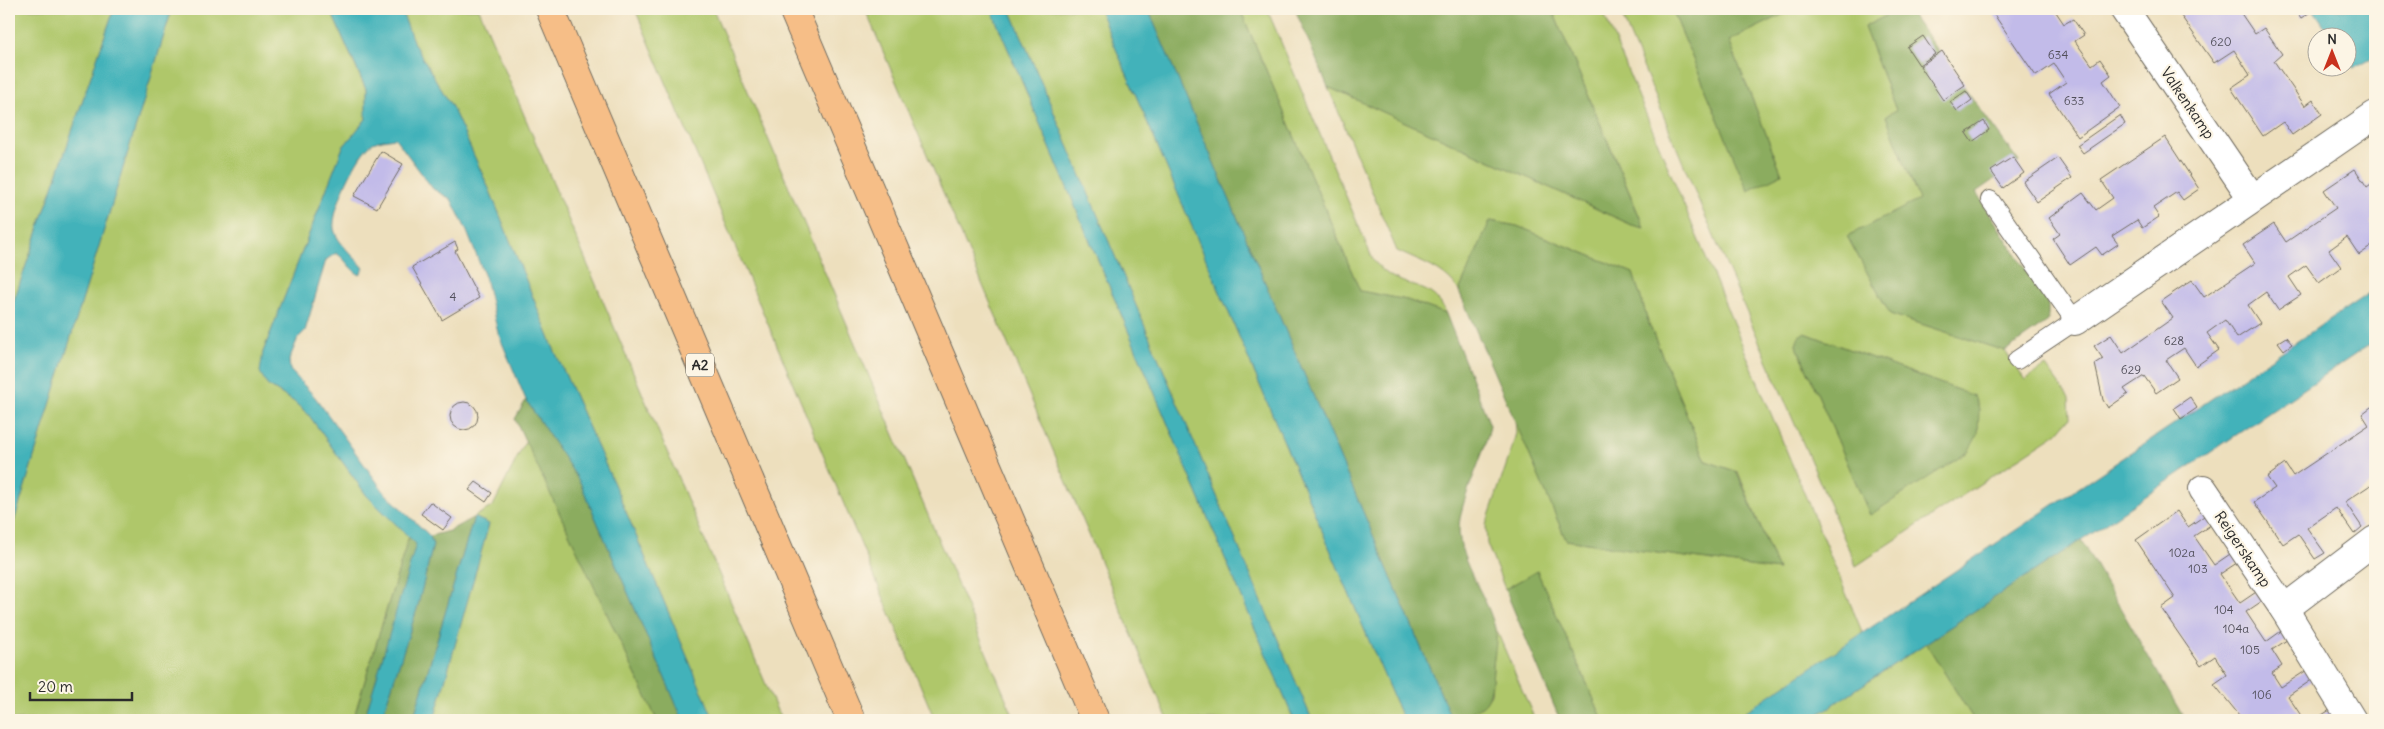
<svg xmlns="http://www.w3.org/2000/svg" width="2384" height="729" font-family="Delius,sans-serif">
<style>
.green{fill:#afc76b;stroke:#6d794b;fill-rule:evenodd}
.forest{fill:#8bac5f;stroke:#5b6c45}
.water{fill:#42b2ba;stroke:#366e72}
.building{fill:#c2bbe9}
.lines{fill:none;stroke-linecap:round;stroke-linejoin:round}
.service-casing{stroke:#6f6a5e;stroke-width:20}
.minor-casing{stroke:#6f6a5e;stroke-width:30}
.motorway-casing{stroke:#6f6a5e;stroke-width:30}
.service{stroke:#fff;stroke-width:18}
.minor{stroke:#fff;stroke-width:28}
.motorway{stroke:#f6be87;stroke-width:28}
.labels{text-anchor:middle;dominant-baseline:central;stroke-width:4.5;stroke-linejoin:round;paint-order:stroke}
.number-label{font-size:12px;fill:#514f5a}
.shield{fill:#fcf5e5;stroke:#6a6863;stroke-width:1}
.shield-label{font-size:14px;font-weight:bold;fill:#2b2b2b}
.street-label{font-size:15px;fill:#2b2b2b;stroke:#fcf5e5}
</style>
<rect width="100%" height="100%" fill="#fcf5e5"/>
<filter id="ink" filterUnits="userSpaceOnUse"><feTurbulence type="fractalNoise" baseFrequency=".02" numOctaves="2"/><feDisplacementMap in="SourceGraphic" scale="10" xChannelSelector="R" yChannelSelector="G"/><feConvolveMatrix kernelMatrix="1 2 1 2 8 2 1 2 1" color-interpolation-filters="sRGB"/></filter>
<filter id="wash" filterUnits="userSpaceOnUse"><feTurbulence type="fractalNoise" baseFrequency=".0096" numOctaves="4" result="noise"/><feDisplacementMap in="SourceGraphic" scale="20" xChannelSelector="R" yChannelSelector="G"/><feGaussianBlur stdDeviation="1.12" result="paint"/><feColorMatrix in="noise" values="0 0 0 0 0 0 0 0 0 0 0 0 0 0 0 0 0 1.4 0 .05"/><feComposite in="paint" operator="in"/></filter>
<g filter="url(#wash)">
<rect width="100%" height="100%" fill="#eddfbd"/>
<g class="green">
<path d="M 9,9 L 114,9 L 9,315 Z"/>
<path d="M 172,9 L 330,9 L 366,90 L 366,119 L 343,147 L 263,352 L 267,385 L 293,401 L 308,414 L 367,496 L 409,536 L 353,720 L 9,720 L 9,538 Z"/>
<path d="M 401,9 L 479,9 L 781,720 L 714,720 L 618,493 L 553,347 L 490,191 L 452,107 L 414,44 Z"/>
<path d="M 635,9 L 713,9 L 1015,720 L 935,720 Z"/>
<path d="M 865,9 L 991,9 L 1294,720 L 1168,720 Z"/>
<path d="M 1010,9 L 1099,9 L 1403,720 L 1312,720 Z"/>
<path d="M 1240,9 L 1267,9 L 1373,260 C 1379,267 1386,274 1394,278 C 1417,289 1436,287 1446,314 L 1407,300 L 1360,291 Z"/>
<path d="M 1552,9 L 1602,9 L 1863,634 L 1733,720 L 1603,720 L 1537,571 L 1505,589 L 1487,544 L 1486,525 L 1511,451 L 1516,433 L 1515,420 L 1566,540 L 1778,570 L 1738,472 L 1706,461 L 1649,324 L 1633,273 L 1517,226 L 1491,221 L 1459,291 C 1445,269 1420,262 1397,251 L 1328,87 L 1632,225 L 1644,227 Z"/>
<path d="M 1619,9 L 1672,9 L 1748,190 L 1782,174 L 1729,41 L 1794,9 L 1899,9 L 1864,27 L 1896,110 L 1886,116 L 1920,200 L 1847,236 L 1890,314 L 2005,351 L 2025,380 L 2046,366 L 2069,398 L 2070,418 L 2057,433 L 1856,566 L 1706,218 ZM 1805,333 L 1974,396 L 1979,409 L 1870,515 L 1796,344 L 1799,336 Z"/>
<path d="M 526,440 L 657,720 L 434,720 L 489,524 L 474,517 L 493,506 Z"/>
<path d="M 1496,629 L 1535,720 L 1452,720 L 1482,707 L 1491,694 Z"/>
<path d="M 1926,643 L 1974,720 L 1810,720 Z"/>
</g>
<g class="forest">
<path d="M 1148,9 L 1240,9 L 1360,291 L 1407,300 L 1446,314 L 1490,425 C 1485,457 1460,498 1459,528 C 1459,565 1487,594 1495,628 C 1498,639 1494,655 1493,666 C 1491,708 1488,704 1452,720 Z"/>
<path d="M 1295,9 L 1552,9 L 1644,228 L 1632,225 L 1328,87 Z"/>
<path d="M 1672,9 L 1794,9 L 1729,41 L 1782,174 L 1748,191 Z"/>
<path d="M 1899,9 L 1907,9 L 2019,162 L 1976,192 L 2048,304 L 2048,321 L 2005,351 L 1890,314 L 1847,236 L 1919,200 L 1886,116 L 1896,110 L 1864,27 Z"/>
<path d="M 1490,221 L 1517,226 L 1633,273 L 1649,324 L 1706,461 L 1737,472 L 1778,570 L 1566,540 L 1459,291 Z"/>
<path d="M 1805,333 L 1974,396 L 1979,409 L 1978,434 L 1968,452 L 1870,515 L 1796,344 L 1799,336 Z"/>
<path d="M 526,400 L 580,482 L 683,720 L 657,720 L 515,419 Z"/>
<path d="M 474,517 L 413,720 L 381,720 L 417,609 L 433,545 L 430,536 L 449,531 Z"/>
<path d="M 409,536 L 417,544 L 364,720 L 353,720 Z"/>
<path d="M 2081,540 L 2185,720 L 1974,720 L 1926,643 Z"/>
<path d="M 1537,571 L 1603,720 L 1560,720 L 1505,589 Z"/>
</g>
<g class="water">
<path d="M 114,9 L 172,9 L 9,538 L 9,315 Z"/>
<path d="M 330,9 L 401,9 L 414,44 L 452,107 L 490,191 L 553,347 L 618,493 L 714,720 L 683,720 L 580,482 L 526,400 L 498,333 L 485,277 L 466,229 L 451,199 L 433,189 L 395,138 C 388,139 379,140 373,143 C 357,152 331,211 334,229 C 337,243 355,257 364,268 L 360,275 C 349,269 346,259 336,253 L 326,260 L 305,331 L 298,338 L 289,360 L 290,370 L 315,397 L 385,493 L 430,536 L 433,545 L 417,609 L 381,720 L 364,720 L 416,544 L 367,496 L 308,414 L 293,401 L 267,385 L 260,372 L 263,352 L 343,147 L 366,119 L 366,89 Z"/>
<path d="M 991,9 L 1010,9 L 1312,720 L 1294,720 Z"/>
<path d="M 1099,9 L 1148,9 L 1452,720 L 1403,720 Z"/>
<path d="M 2313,9 L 2367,9 L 2375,21 L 2375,56 L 2353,68 L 2347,58 L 2346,38 L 2332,37 Z"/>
<path d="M 2375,289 L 2375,341 L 2081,540 L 1810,720 L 1733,720 Z"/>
<path d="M 474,517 L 489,524 L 434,720 L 413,720 Z"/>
</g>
<g id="blocks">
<g class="building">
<path d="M 1999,9 L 2054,9 L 2064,24 L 2073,19 L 2084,35 L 2075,41 L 2092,65 L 2100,59 L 2111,75 L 2103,81 L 2120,107 L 2078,137 L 2049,94 L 2066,82 L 2054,64 L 2036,76 L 1993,13 Z"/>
<path d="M 2191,9 L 2238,9 L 2255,34 L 2264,28 L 2282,54 L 2274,61 L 2305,106 L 2313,100 L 2322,114 L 2292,135 L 2283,122 L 2263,136 L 2231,88 L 2250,75 L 2234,50 L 2214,63 L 2181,16 Z"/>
<path d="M 2295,9 L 2311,9 L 2312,11 L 2301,18 Z"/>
<path d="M 1923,36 L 1935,54 L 1919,65 L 1907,47 Z"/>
<path d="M 1942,51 L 1965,85 L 1943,100 L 1920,66 Z"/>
<path d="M 1966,91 L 1972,100 L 1957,111 L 1950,102 Z"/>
<path d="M 2120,115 L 2125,124 L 2083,153 L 2077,145 Z"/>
<path d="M 1984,121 L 1989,130 L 1972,142 L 1966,133 Z"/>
<path d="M 2165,137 L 2199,189 L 2183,200 L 2177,192 L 2153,208 L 2159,217 L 2142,228 L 2137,220 L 2112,236 L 2118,244 L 2102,255 L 2096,247 L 2070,265 L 2053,239 L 2060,234 L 2049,218 L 2083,193 L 2096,210 L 2113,198 L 2101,180 Z"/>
<path d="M 381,151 L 403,164 L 377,208 L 354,196 Z"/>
<path d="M 2013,157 L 2024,173 L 2003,188 L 1991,171 Z"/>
<path d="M 2058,158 L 2072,178 L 2037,202 L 2023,182 Z"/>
<path d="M 2355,169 L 2367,187 L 2375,181 L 2375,218 L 2370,222 L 2375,230 L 2375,244 L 2359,255 L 2347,237 L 2329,250 L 2341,267 L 2319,283 L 2306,265 L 2289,277 L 2301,295 L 2278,310 L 2266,292 L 2248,305 L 2260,323 L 2237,338 L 2225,320 L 2207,333 L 2219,350 L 2196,366 L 2184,348 L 2166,360 L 2178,378 L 2156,393 L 2144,376 L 2124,389 L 2128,394 L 2108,408 L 2103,400 L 2095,364 L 2103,359 L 2094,346 L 2111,335 L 2123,353 L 2173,318 L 2161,301 L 2192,280 L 2204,297 L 2255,263 L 2243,245 L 2274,224 L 2286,242 L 2336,208 L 2324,190 Z"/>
<path d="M 455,242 L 458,249 L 455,251 L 479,298 L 442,320 L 412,267 Z"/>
<path d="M 2286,337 L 2292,344 L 2284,350 L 2278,342 Z"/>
<path d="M 2190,397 L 2197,408 L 2181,419 L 2174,408 Z"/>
<circle cx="464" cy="416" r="14"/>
<path d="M 2375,404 L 2375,482 L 2345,502 L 2362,527 L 2354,534 L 2336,508 L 2307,528 L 2325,553 L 2315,559 L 2298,534 L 2283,544 L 2254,502 L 2275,488 L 2267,477 L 2285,464 L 2293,476 L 2369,425 L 2362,414 Z"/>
<path d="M 476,482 L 492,493 L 486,502 L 469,490 Z"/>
<path d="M 430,502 L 452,518 L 443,530 L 421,514 Z"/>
<path d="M 2213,510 L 2220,519 L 2194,536 L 2214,565 L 2239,548 L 2246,557 L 2220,574 L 2240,603 L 2265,586 L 2271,595 L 2246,612 L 2266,642 L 2291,624 L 2297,633 L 2272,650 L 2282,666 L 2272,673 L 2281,687 L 2307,670 L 2313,679 L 2288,696 L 2304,720 L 2243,720 L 2214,684 L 2227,675 L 2215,656 L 2201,666 L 2161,608 L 2175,598 L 2136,540 L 2177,511 L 2188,527 Z"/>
<path d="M 2333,708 L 2339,717 L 2334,720 L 2314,720 Z"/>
</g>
</g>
</g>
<g filter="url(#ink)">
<use href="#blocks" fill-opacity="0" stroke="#6f6a5e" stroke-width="1"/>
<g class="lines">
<g class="service-casing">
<path id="service" d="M 1990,200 L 2075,321 L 2017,360"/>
</g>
<g class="minor-casing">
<g id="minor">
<path d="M 2124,9 L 2252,198"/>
<path d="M 2075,321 L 2375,115"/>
<path d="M 2203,489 L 2284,609 L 2352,720"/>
<path d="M 2284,609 L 2375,540"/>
</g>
</g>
<g class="motorway-casing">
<g id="motorway">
<path d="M 550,9 L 851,720"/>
<path d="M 793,9 L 1095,720"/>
</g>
</g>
<use href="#service" class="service"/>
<use href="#minor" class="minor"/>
<use href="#motorway" class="motorway"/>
</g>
</g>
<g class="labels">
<g class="number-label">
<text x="2221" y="41">620</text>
<text x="2058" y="54">634</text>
<text x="2074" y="100">633</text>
<text x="453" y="296">4</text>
<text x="2174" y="340">628</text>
<text x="2131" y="369">629</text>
<text x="2182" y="552">102a</text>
<text x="2198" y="568">103</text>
<text x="2224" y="609">104</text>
<text x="2236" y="628">104a</text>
<text x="2250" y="649">105</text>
<text x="2262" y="694">106</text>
</g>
<rect class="shield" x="686" y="353.5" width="28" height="23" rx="4"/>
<g class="shield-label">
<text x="700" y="365">A2</text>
</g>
<g class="street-label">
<text transform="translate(2188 103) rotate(56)">Valkenkamp</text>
<text transform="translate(2243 549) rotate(56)">Reigerskamp</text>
</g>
</g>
<rect width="2384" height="729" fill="none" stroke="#fcf5e5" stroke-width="30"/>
<g transform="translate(2332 52)"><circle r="24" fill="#fcf5e5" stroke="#a8a49b"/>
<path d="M0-4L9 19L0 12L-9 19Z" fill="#c8321e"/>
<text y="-8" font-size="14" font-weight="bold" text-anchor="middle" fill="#2b2b2b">N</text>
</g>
<path d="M30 692v8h102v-8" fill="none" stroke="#2b2b2b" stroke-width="2.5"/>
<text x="38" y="692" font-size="15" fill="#2b2b2b" stroke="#fcf5e5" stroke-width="4" paint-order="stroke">20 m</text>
</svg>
